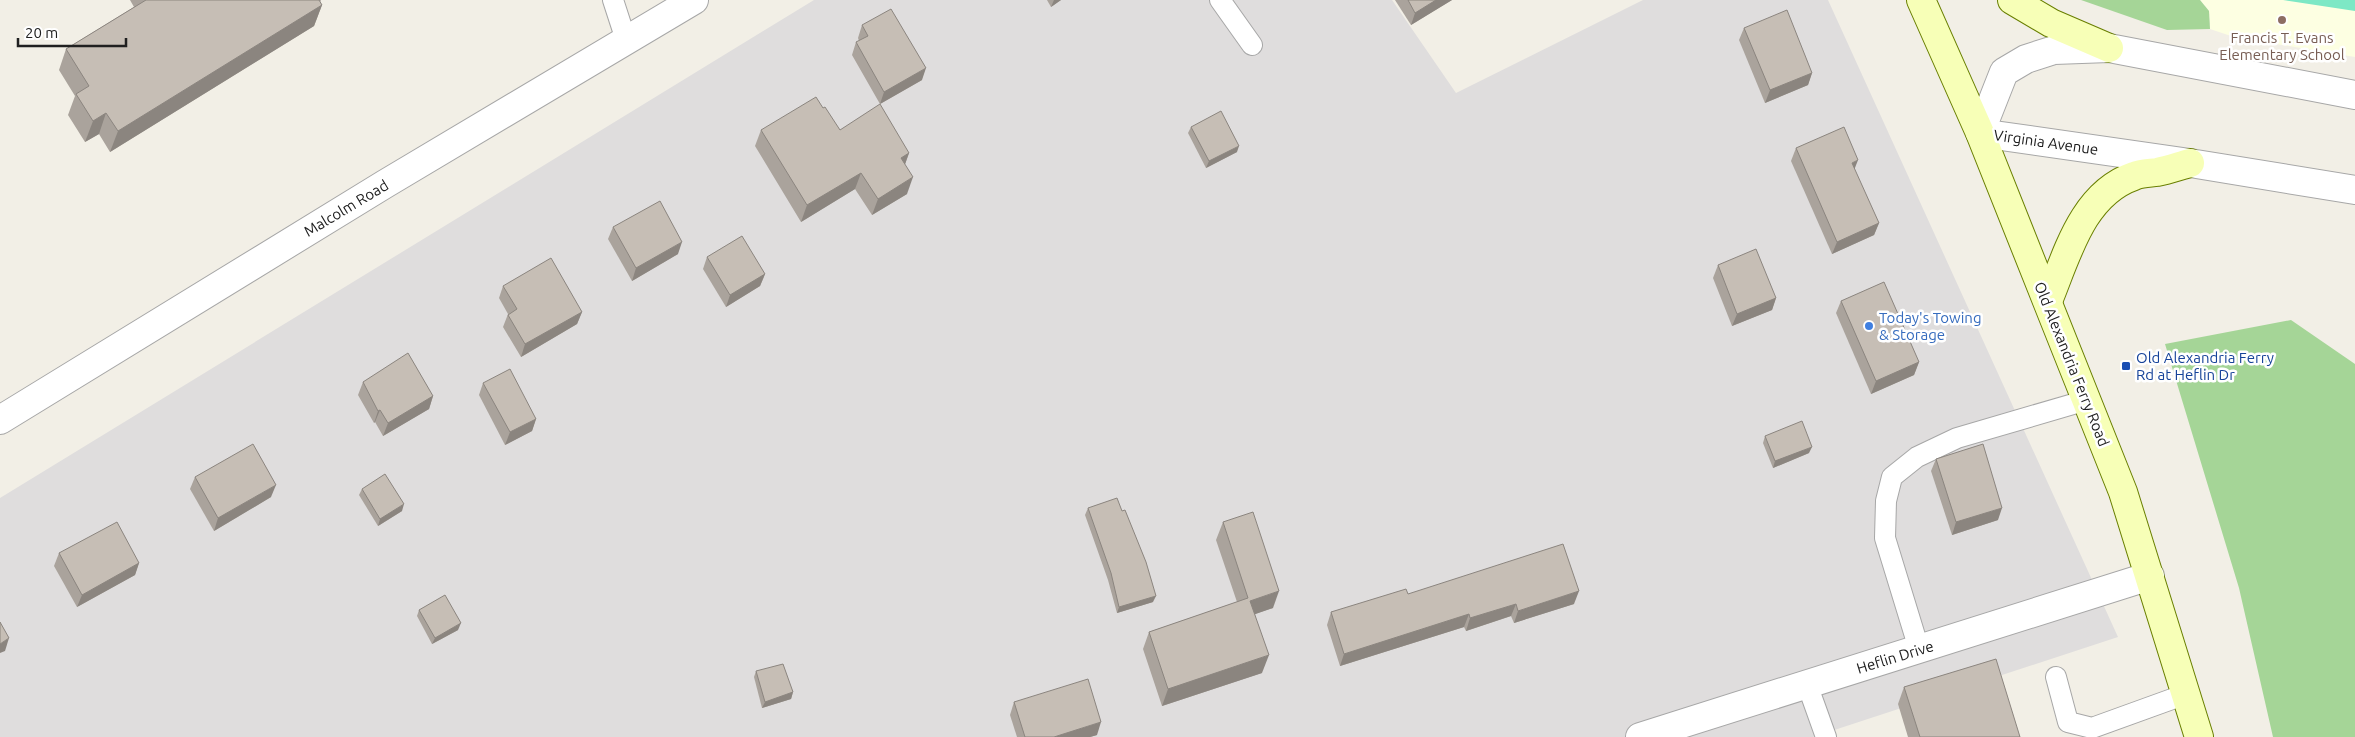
<svg xmlns="http://www.w3.org/2000/svg" width="2355" height="737" font-family="Ubuntu,sans-serif">
<style>
.residential{fill:#dfdddd}
.education{fill:#fdffe2}
.forest{fill:#a5d597}
.pitch{fill:#7de8c5}
.lines{fill:none;stroke-linecap:round;stroke-linejoin:round}
.service-casing{stroke:#a7a7a7;stroke-width:22}
.minor-casing{stroke:#a7a7a7;stroke-width:30}
.tertiary-casing{stroke:#a7a7a7;stroke-width:30}
.secondary-casing{stroke:#697f00;stroke-width:30}
.service{stroke:#fff;stroke-width:20}
.minor{stroke:#fff;stroke-width:28}
.tertiary{stroke:#fff;stroke-width:28}
.secondary{stroke:#f7ffb7;stroke-width:28}
.wall{fill:#aaa39c}
.shaded-wall{fill:#8b857f}
.building{fill:#c6beb5;stroke:#8b857f}
.education-dot{fill:#8d6e63;stroke:#fff;stroke-width:2}
.shop-dot{fill:#3f7fe0;stroke:#fff;stroke-width:2}
.transit-dot{fill:#1a4fb4;stroke:#fff;stroke-width:2}
.labels{text-anchor:middle;dominant-baseline:central;stroke-width:5;stroke-linejoin:round;paint-order:stroke}
.education-label{font-size:15px;fill:#785e54;stroke:#fff}
.street-label{font-size:15px;fill:#202020;stroke:#fff}
.shop-label{font-size:15px;fill:#366cbe;stroke:#fff;text-anchor:start}
.transit-label{font-size:15px;fill:#164399;stroke:#fff;text-anchor:start}
</style>
<rect width="100%" height="100%" fill="#f2efe6"/>
<path class="residential" d="M 814,0 L 1392,0 L 1456,93 L 1643,0 L 1828,0 L 2118,637 L 1813,737 L 0,737 L 0,498 Z"/>
<path class="education" d="M 2200,0 L 2355,0 L 2355,57 L 2234,37 L 2210,29 L 2209,11 Z"/>
<g class="forest">
<path d="M 2081,0 L 2200,0 L 2209,11 L 2210,29 L 2167,30 Z"/>
<path d="M 2291,320 L 2355,364 L 2355,737 L 2273,737 L 2239,588 L 2165,344 Z"/>
</g>
<path class="pitch" d="M 2283,0 L 2355,0 L 2355,11 Z"/>
<g class="lines">
<g class="service-casing">
<g id="service">
<path d="M 613,0 L 626,40"/>
<path d="M 1220,0 L 1252,45"/>
<path d="M 1919,649 L 1885,538 L 1886,501 L 1892,477 L 1917,457 L 1957,438 L 2087,400"/>
<path d="M 2056,677 L 2068,722 L 2092,728 L 2186,694"/>
<path d="M 1807,684 L 1826,737"/>
</g>
</g>
<g class="minor-casing">
<path id="minor" d="M 1640,737 L 2150,576"/>
</g>
<g class="tertiary-casing">
<g id="tertiary">
<path d="M 2355,95 L 2109,48 L 2054,50 L 2026,59 L 2004,72 L 1980,133 L 2190,163 L 2355,190"/>
<path d="M 0,420 L 385,184 L 694,0"/>
</g>
</g>
<g class="secondary-casing">
<g id="secondary">
<path d="M 1921,0 L 1980,133 L 2123,492 L 2199,737"/>
<path d="M 2012,0 L 2051,23 L 2109,48"/>
<path d="M 2048,301 C 2067,255 2082,194 2134,176 C 2141,173 2150,173 2157,172 C 2168,170 2179,166 2190,163"/>
</g>
</g>
<use href="#service" class="service"/>
<use href="#minor" class="minor"/>
<use href="#tertiary" class="tertiary"/>
<use href="#secondary" class="secondary"/>
</g>
<g class="wall">
<path d="M 130,0 L 321,0 L 320,2 L 322,5 L 314,26 L 110,152 L 99,134 L 85,142 L 68,115 L 75,96 L 59,70 L 66,49 L 134,7 Z"/>
<path d="M 1047,0 L 1061,0 L 1051,7 Z"/>
<path d="M 1395,0 L 1452,0 L 1411,25 Z"/>
<path d="M 862,25 L 922,80 L 880,104 L 852,55 L 856,42 L 859,41 L 858,38 Z"/>
<path d="M 1744,28 L 1812,73 L 1808,85 L 1765,103 L 1739,40 Z"/>
<path d="M 823,108 L 840,130 L 909,153 L 905,164 L 907,194 L 872,215 L 855,189 L 801,222 L 755,146 L 761,130 Z"/>
<path d="M 1191,127 L 1237,152 L 1206,168 L 1188,133 Z"/>
<path d="M 1796,148 L 1879,223 L 1874,235 L 1832,254 L 1791,161 Z"/>
<path d="M 613,227 L 678,254 L 632,281 L 608,239 Z"/>
<path d="M 707,257 L 765,274 L 760,286 L 726,307 L 703,269 Z"/>
<path d="M 1718,265 L 1776,298 L 1772,310 L 1732,326 L 1713,278 Z"/>
<path d="M 503,286 L 582,312 L 577,324 L 521,357 L 503,327 L 508,314 L 499,298 Z"/>
<path d="M 1841,301 L 1919,362 L 1914,375 L 1871,394 L 1836,313 Z"/>
<path d="M 363,382 L 433,396 L 429,409 L 383,436 L 375,422 L 374,423 L 358,395 Z"/>
<path d="M 483,383 L 536,419 L 532,431 L 505,445 L 479,395 Z"/>
<path d="M 1765,436 L 1809,453 L 1773,468 L 1763,443 Z"/>
<path d="M 1936,459 L 1998,520 L 1952,535 L 1931,471 Z"/>
<path d="M 195,477 L 271,497 L 214,531 L 190,489 Z"/>
<path d="M 362,489 L 402,511 L 378,526 L 359,495 Z"/>
<path d="M 1088,508 L 1122,511 L 1153,602 L 1117,613 L 1108,580 L 1085,515 Z"/>
<path d="M 1223,522 L 1273,608 L 1255,614 L 1262,673 L 1162,706 L 1143,649 L 1149,632 L 1237,602 L 1216,540 Z"/>
<path d="M 59,553 L 139,563 L 135,575 L 77,607 L 54,566 Z"/>
<path d="M 1408,594 L 1574,604 L 1514,623 L 1511,616 L 1466,631 L 1464,627 L 1340,666 L 1327,625 L 1331,612 Z"/>
<path d="M 419,610 L 458,630 L 432,644 L 417,616 Z"/>
<path d="M 756,671 L 793,692 L 791,699 L 762,708 L 754,677 Z"/>
<path d="M 1904,687 L 2020,737 L 1908,737 L 1898,704 Z"/>
<path d="M 1014,702 L 1097,735 L 1090,737 L 1017,737 L 1010,715 Z"/>
</g>
<g class="shaded-wall">
<path d="M 1054,0 L 1061,0 L 1051,7 Z"/>
<path d="M 1436,0 L 1452,0 L 1411,25 L 1415,13 Z"/>
<path d="M 322,5 L 314,26 L 110,152 L 118,131 Z"/>
<path d="M 926,68 L 922,80 L 880,104 L 884,92 Z"/>
<path d="M 1812,73 L 1808,85 L 1765,103 L 1770,90 Z"/>
<path d="M 106,113 L 99,134 L 85,142 L 93,121 Z"/>
<path d="M 1239,146 L 1237,152 L 1206,168 L 1209,161 Z"/>
<path d="M 909,153 L 903,170 L 901,158 Z"/>
<path d="M 1858,160 L 1853,173 L 1852,163 Z"/>
<path d="M 861,173 L 855,189 L 801,222 L 807,205 Z"/>
<path d="M 913,177 L 907,194 L 872,215 L 878,199 Z"/>
<path d="M 1879,223 L 1874,235 L 1832,254 L 1837,242 Z"/>
<path d="M 682,242 L 678,254 L 632,281 L 636,268 Z"/>
<path d="M 765,274 L 760,286 L 726,307 L 730,295 Z"/>
<path d="M 1776,298 L 1772,310 L 1732,326 L 1737,314 Z"/>
<path d="M 582,312 L 577,324 L 521,357 L 525,344 Z"/>
<path d="M 1919,362 L 1914,375 L 1871,394 L 1876,381 Z"/>
<path d="M 433,396 L 429,409 L 383,436 L 388,423 Z"/>
<path d="M 380,410 L 375,422 L 374,423 L 378,411 Z"/>
<path d="M 536,419 L 532,431 L 505,445 L 510,432 Z"/>
<path d="M 1812,447 L 1809,453 L 1773,468 L 1775,461 Z"/>
<path d="M 276,485 L 271,497 L 214,531 L 218,518 Z"/>
<path d="M 404,504 L 402,511 L 378,526 L 380,519 Z"/>
<path d="M 2002,508 L 1998,520 L 1952,535 L 1956,522 Z"/>
<path d="M 139,563 L 135,575 L 77,607 L 82,595 Z"/>
<path d="M 1279,591 L 1273,608 L 1244,618 L 1250,601 Z"/>
<path d="M 1579,591 L 1574,604 L 1514,623 L 1518,611 Z"/>
<path d="M 1156,596 L 1153,602 L 1117,613 L 1119,607 Z"/>
<path d="M 1516,604 L 1511,616 L 1466,631 L 1470,618 Z"/>
<path d="M 1469,614 L 1464,627 L 1340,666 L 1344,654 Z"/>
<path d="M 461,623 L 458,630 L 432,644 L 435,638 Z"/>
<path d="M 9,638 L 5,651 L 0,653 L 0,644 Z"/>
<path d="M 1269,655 L 1262,673 L 1162,706 L 1168,689 Z"/>
<path d="M 793,692 L 791,699 L 762,708 L 765,702 Z"/>
<path d="M 1101,722 L 1097,735 L 1090,737 L 1054,737 Z"/>
</g>
<g class="building">
<path d="M 146,0 L 319,0 L 322,5 L 118,131 L 106,113 L 93,121 L 76,94 L 89,86 L 66,49 Z"/>
<path d="M 1408,0 L 1436,0 L 1415,13 Z"/>
<path d="M 891,9 L 926,68 L 884,92 L 856,42 L 868,36 L 862,25 Z"/>
<path d="M 1787,10 L 1812,73 L 1770,90 L 1744,28 Z"/>
<path d="M 816,97 L 823,108 L 825,107 L 840,130 L 880,104 L 909,153 L 901,158 L 913,177 L 878,199 L 861,173 L 807,205 L 761,130 Z"/>
<path d="M 1221,111 L 1239,146 L 1209,161 L 1191,127 Z"/>
<path d="M 1844,127 L 1858,160 L 1852,163 L 1879,223 L 1837,242 L 1796,148 Z"/>
<path d="M 660,201 L 682,242 L 636,268 L 613,227 Z"/>
<path d="M 742,236 L 765,274 L 730,295 L 707,257 Z"/>
<path d="M 1756,249 L 1776,298 L 1737,314 L 1718,265 Z"/>
<path d="M 551,258 L 582,312 L 525,344 L 508,315 L 517,309 L 503,286 Z"/>
<path d="M 1884,282 L 1919,362 L 1876,381 L 1841,301 Z"/>
<path d="M 408,353 L 433,396 L 388,423 L 380,410 L 378,411 L 363,382 Z"/>
<path d="M 510,369 L 536,419 L 510,432 L 483,383 Z"/>
<path d="M 1802,421 L 1812,447 L 1775,461 L 1765,436 Z"/>
<path d="M 253,444 L 276,485 L 218,518 L 195,477 Z"/>
<path d="M 1983,444 L 2002,508 L 1956,522 L 1936,459 Z"/>
<path d="M 385,474 L 404,504 L 380,519 L 362,489 Z"/>
<path d="M 1117,498 L 1122,511 L 1125,510 L 1146,562 L 1156,596 L 1119,607 L 1111,573 L 1088,508 Z"/>
<path d="M 1253,512 L 1279,591 L 1250,601 L 1269,655 L 1168,689 L 1149,632 L 1248,598 L 1223,522 Z"/>
<path d="M 117,522 L 139,563 L 82,595 L 59,553 Z"/>
<path d="M 1563,544 L 1579,591 L 1518,611 L 1516,604 L 1470,618 L 1469,614 L 1344,654 L 1331,612 L 1406,589 L 1408,594 Z"/>
<path d="M 445,595 L 461,623 L 435,638 L 419,610 Z"/>
<path d="M 0,622 L 9,638 L 0,644 Z"/>
<path d="M 1996,659 L 2020,737 L 1920,737 L 1904,687 Z"/>
<path d="M 783,664 L 793,692 L 765,702 L 756,671 Z"/>
<path d="M 1088,679 L 1101,722 L 1054,737 L 1025,737 L 1014,702 Z"/>
</g>
<circle class="education-dot" cx="2282" cy="20" r="5"/>
<circle class="shop-dot" cx="1869" cy="326" r="5"/>
<rect class="transit-dot" x="2121" y="361" width="10" height="10" rx="2.5"/>
<g class="labels">
<g class="education-label">
<text x="2282" y="37">Francis T. Evans<tspan x="2282" dy="17">Elementary School</tspan></text>
</g>
<g class="street-label">
<text transform="translate(2046 142) rotate(8)">Virginia Avenue</text>
<text transform="translate(346 208) rotate(-31)">Malcolm Road</text>
<text transform="translate(2072 364) rotate(68)">Old Alexandria Ferry Road</text>
<text transform="translate(1895 657) rotate(-17)">Heflin Drive</text>
</g>
<g class="shop-label">
<text x="1879" y="317">Today's Towing<tspan x="1879" dy="17">&amp; Storage</tspan></text>
</g>
<g class="transit-label">
<text x="2136" y="357">Old Alexandria Ferry<tspan x="2136" dy="17">Rd at Heflin Dr</tspan></text>
</g>
</g>
<path d="M18 38v8h108v-8" fill="none" stroke="#202020" stroke-width="2.5"/>
<text x="25" y="38" font-size="15" fill="#202020" stroke="#ffffff" stroke-width="4" paint-order="stroke">20 m</text>
</svg>
